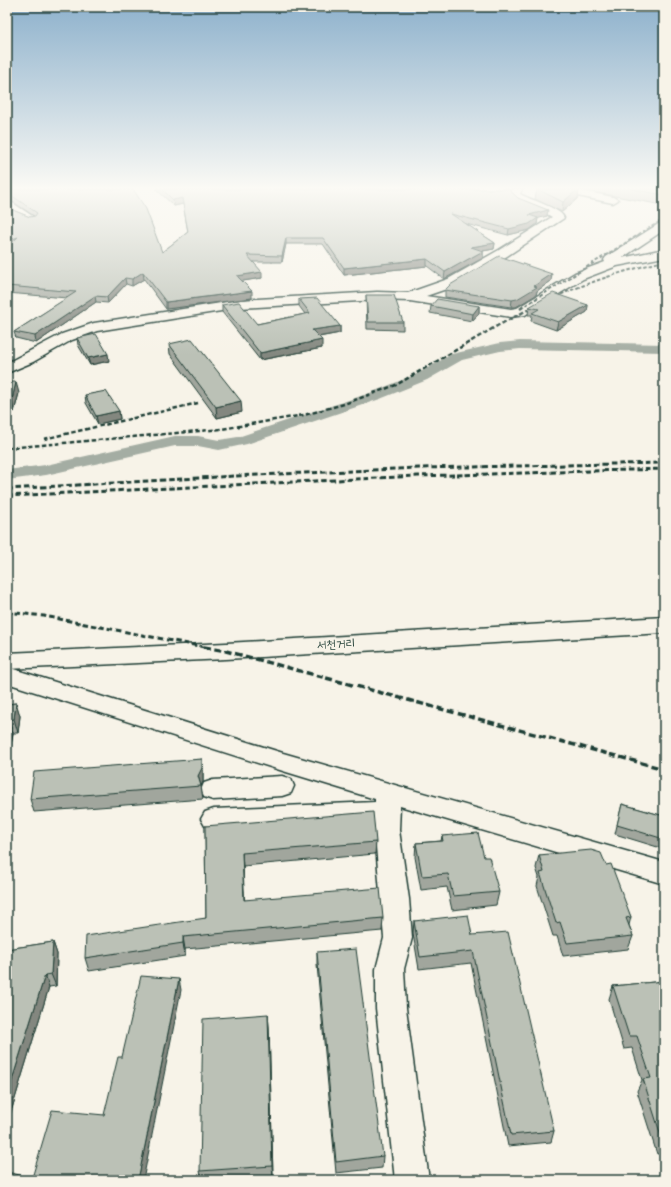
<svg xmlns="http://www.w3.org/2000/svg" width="671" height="1187" font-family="'Comic Neue','Poor Story',sans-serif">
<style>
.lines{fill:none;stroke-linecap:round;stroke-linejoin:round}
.canal{fill:#a4ada3;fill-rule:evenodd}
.minor-casing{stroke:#1f3d34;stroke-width:3}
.major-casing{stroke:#1f3d34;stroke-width:3}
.minor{fill:#f7f3e8;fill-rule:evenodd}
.major{fill:#f7f3e8;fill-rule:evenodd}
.rail-far3{stroke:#1f3d34;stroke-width:2;stroke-dasharray:3.5 2;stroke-linecap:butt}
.rail-far2{stroke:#1f3d34;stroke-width:2.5;stroke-dasharray:4.5 2.5;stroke-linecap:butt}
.rail-far1{stroke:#1f3d34;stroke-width:3;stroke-dasharray:5.5 3;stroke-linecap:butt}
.rail{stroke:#1f3d34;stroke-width:3.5;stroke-dasharray:7 3.5;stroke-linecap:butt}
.wall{fill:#a1a69d;stroke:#1f3d34}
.shaded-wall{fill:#83877f;stroke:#1f3d34}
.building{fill:#bbc1b6;stroke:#1f3d34}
.labels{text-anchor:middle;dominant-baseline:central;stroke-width:3.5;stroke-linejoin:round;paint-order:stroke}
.street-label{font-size:12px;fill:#1f3d34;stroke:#f7f3e8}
</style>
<rect width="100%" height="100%" fill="#f7f3e8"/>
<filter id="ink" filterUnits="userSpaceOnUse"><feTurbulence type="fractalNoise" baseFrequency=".025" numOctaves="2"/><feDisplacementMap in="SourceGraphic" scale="8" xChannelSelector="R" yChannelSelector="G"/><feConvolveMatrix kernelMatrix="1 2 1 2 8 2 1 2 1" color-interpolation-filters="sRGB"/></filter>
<g filter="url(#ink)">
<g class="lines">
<path class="canal" d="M 520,341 L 664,344 L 664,352 L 520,349 L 500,351 L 462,360 L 427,380 L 380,399 L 247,444 L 219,450 L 198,446 L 175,446 L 46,475 L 7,480 L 7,470 L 46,465 L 175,436 L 198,436 L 219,440 L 238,437 L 370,393 L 417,374 L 452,354 L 500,343 Z"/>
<g class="minor-casing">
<g id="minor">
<path d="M 512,189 L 522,189 L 520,194 C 530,200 561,208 564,218 L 507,256 L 458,285 L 426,296 L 511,309 L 517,308 L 575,273 L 605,262 L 604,260 L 606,257 L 660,223 L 664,222 L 664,230 L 622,258 L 664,249 L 664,257 L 617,266 L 583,279 L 525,315 L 511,317 L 410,301 L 377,300 L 240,308 L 97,331 L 72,340 L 33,362 L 7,373 L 7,363 L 62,334 L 94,323 L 240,300 L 377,292 L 408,293 L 448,279 L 499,250 L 552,217 C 539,208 519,208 509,195 Z"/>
<path d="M 552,189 L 572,189 L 613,197 L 618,200 L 613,203 L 557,192 L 553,191 Z"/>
<path d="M 7,201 L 11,202 L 37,219 L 35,221 C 25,224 15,214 7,209 Z"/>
<path d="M 7,667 L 283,753 L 664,862 L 664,884 L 400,806 L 399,830 L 409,899 L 412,938 L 404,969 L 406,1008 L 429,1180 L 395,1180 L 376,1008 L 376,969 L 384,938 L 374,823 L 214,829 L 205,826 L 201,819 L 205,812 L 214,809 L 375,802 L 375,799 L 283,771 L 7,683 Z"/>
<path d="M 282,776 L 291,779 L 294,786 L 291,793 L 282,796 L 213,800 L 204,797 L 201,790 L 204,783 L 213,780 Z"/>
</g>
</g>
<g class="major-casing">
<path id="major" d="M 664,617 L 664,633 L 226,659 L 7,669 L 7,653 L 226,643 Z"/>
</g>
<use href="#minor" class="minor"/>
<use href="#major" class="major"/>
<g class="rail-far3">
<path d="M 521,308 L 664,219"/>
<path d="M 531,308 C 574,287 618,272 664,261"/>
</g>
<g class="rail-far2">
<path d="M 520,309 L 523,307"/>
<path d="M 44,439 L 198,403"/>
<path d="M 7,448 L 222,429 L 304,415 L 344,404 L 396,385 L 497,326 L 533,307"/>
</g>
<g class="rail-far1">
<path d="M 7,489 L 235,476 L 419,468 L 664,463"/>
<path d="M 7,496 L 418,476 L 664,469"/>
<path d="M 7,612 L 44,616 L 209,648"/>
</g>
<path class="rail" d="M 204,647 L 226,651 L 664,769"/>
</g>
<g class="wall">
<path d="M 7,189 L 162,252 L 188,232 L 183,204 L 174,206 L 156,189 L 508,189 L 518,198 L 547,216 L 538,218 L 537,224 L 529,230 L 508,235 L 466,224 L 495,243 L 494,249 L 483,251 L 483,258 L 444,279 L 427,266 L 344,275 L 323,244 L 286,244 L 282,262 L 253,262 L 262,278 L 242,281 L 252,298 L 166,309 L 144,279 L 132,286 L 126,284 L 108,303 L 96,302 L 36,343 L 16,338 L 14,332 L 67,298 L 7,293 L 7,206 L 15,211 L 30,217 L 34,216 L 12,201 L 7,200 Z"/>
<path d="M 537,189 L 664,189 L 664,203 L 662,205 L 579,189 L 578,198 L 562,212 L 535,199 Z"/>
<path d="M 551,281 L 537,291 L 536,295 L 516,307 L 511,307 L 445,297 L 445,290 Z"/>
<path d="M 366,295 L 403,322 L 403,330 L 367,329 Z"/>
<path d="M 299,299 L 340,326 L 340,333 L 319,337 L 322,348 L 260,360 L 222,312 L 222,305 L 257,324 L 305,314 L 299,306 Z"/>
<path d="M 588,305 L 587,312 L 556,330 L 531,321 L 532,315 L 528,315 L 529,307 Z"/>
<path d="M 431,306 L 479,306 L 479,313 L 472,321 L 430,313 Z"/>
<path d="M 77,338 L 109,361 L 90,365 L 78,345 Z"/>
<path d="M 169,344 L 242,412 L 217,418 L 170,354 Z"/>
<path d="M 7,382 L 19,393 L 14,412 L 7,412 Z"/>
<path d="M 85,395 L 119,411 L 120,419 L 98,424 L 86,403 Z"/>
<path d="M 16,703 L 20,716 L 18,733 L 13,733 L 7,770 L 7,704 Z"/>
<path d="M 202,759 L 203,772 L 203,782 L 201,786 L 203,799 L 34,812 L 30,799 Z"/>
<path d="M 622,804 L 664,816 L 664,849 L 615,834 Z"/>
<path d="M 205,826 L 376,842 L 375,854 L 243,866 L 244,900 L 383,918 L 382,931 L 185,949 L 185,956 L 89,971 L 85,958 L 206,918 Z"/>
<path d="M 442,836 L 499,892 L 496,905 L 452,910 L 447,887 L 421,890 L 415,857 L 416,843 L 441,841 Z"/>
<path d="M 539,855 L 606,865 L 631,917 L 629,925 L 633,936 L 628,949 L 563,956 L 557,936 L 553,936 L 537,886 L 539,877 L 536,868 Z"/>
<path d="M 414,921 L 472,935 L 554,1131 L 551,1142 L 508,1146 L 471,963 L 419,969 L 413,933 Z"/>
<path d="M 53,942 L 57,954 L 56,986 L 49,987 L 10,1115 L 7,1114 L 7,949 Z"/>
<path d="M 317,952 L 383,1156 L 382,1168 L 336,1173 L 317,965 Z"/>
<path d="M 664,981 L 664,1153 L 657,1154 L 637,1091 L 642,1080 L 632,1048 L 624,1049 L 609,999 L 613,986 Z"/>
<path d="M 268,1014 L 269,1027 L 273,1177 L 235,1180 L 202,1180 L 200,1171 Z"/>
</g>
<g class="shaded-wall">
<path d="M 578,189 L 579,189 L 578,198 L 562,212 L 563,202 Z"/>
<path d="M 664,196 L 664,203 L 662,205 Z"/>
<path d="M 182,198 L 183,204 L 174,206 L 173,200 Z"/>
<path d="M 548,210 L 547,216 L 529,221 L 529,215 Z"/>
<path d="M 538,218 L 537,224 L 529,230 L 508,235 L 509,229 Z"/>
<path d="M 18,237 L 7,248 L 7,241 Z"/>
<path d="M 286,238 L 286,244 L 282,262 L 282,256 Z"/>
<path d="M 495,243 L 494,249 L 471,253 L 471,247 Z"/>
<path d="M 483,251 L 483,258 L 444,279 L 445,272 Z"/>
<path d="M 427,259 L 427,266 L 344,275 L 344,268 Z"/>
<path d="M 143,272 L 144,279 L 132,286 L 132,279 Z"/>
<path d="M 262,272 L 262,278 L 237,282 L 237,276 Z"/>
<path d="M 552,274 L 551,281 L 537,291 L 536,295 L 516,307 L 511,307 L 512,300 Z"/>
<path d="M 125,278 L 126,284 L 108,303 L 107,297 Z"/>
<path d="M 252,291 L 252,298 L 166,309 L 166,302 Z"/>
<path d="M 95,296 L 96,302 L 36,343 L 35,336 Z"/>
<path d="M 588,305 L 587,312 L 556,330 L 558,322 Z"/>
<path d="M 479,306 L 479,313 L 472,321 L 473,314 Z"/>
<path d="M 340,326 L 340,333 L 312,338 L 312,330 Z"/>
<path d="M 322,340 L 322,348 L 260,360 L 260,353 Z"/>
<path d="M 108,354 L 109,361 L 90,365 L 88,358 Z"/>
<path d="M 16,382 L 19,393 L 14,412 L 12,400 Z"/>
<path d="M 241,401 L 242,412 L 217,418 L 216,407 Z"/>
<path d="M 119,411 L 120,419 L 98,424 L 96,416 Z"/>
<path d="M 16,703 L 20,716 L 18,733 L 14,719 Z"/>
<path d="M 9,720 L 13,733 L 7,770 L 7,733 Z"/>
<path d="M 202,759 L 203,772 L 203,782 L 201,786 L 198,776 Z"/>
<path d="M 242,853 L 243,866 L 245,912 L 244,900 Z"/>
<path d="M 183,937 L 185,949 L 185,956 L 183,943 Z"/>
<path d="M 53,942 L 57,954 L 56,986 L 51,974 Z"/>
<path d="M 45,975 L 49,987 L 10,1115 L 7,1109 L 7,1096 Z"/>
<path d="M 179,979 L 181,990 L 143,1180 L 138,1180 Z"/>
<path d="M 268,1014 L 269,1027 L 273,1177 L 272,1166 Z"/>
</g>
<g class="building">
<path d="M 7,189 L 133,189 L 146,209 L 162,252 L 188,232 L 182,198 L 173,200 L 162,189 L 508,189 L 518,198 L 548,210 L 529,215 L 538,218 L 529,224 L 509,229 L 451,214 L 495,243 L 471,247 L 483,251 L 445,272 L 427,259 L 344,268 L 323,238 L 286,238 L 282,256 L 247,255 L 262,272 L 237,276 L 252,291 L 166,302 L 143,272 L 132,279 L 125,278 L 107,297 L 95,296 L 35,336 L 14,332 L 76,292 L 7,286 L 7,247 L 18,237 L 7,241 L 7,206 L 15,211 L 30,217 L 35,216 L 37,213 L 11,195 L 7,194 Z"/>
<path d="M 537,189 L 578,189 L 563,202 Z"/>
<path d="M 631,189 L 664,189 L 664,195 Z"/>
<path d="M 499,256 L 552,274 L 534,286 L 537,287 L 517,299 L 512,300 L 445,290 L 450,285 Z"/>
<path d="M 553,293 L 588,305 L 558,322 L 532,313 L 539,309 L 529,307 Z"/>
<path d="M 366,295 L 394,295 L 403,322 L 368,322 Z"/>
<path d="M 317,298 L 340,326 L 312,330 L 322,340 L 260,353 L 222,305 L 239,302 L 257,324 L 310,313 L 299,299 Z"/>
<path d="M 437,299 L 479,306 L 473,314 L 431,306 Z"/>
<path d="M 96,334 L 108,354 L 88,358 L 77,338 Z"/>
<path d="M 192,339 L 241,401 L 216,407 L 169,344 Z"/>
<path d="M 7,382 L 16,382 L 12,400 L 7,400 Z"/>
<path d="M 106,391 L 119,411 L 96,416 L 85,395 Z"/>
<path d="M 16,703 L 14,719 L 9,720 L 7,733 L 7,704 Z"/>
<path d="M 202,759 L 202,768 L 198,776 L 201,786 L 30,799 L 34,772 Z"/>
<path d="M 622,804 L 664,816 L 664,839 L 617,825 Z"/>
<path d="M 373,812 L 376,842 L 242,853 L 244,900 L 380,888 L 383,918 L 183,937 L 183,943 L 85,958 L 86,936 L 206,918 L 205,826 Z"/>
<path d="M 478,833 L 484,857 L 489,857 L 499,892 L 453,896 L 448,874 L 422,876 L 416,843 L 443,841 L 442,836 Z"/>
<path d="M 591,850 L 601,853 L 606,865 L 611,864 L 631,917 L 626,918 L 633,936 L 567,943 L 560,922 L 556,923 L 540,873 L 544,872 L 539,855 Z"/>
<path d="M 468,915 L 472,935 L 508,932 L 554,1131 L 511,1135 L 473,951 L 420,957 L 414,921 Z"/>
<path d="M 53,942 L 51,974 L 45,975 L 7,1096 L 7,949 Z"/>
<path d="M 356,949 L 383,1156 L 336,1162 L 317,952 Z"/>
<path d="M 141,976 L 179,979 L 138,1180 L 7,1180 L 7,1172 L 32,1178 L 52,1110 L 104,1115 L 118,1057 L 122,1057 Z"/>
<path d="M 664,981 L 664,1142 L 663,1142 L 643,1079 L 651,1078 L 637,1036 L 629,1036 L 613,986 Z"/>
<path d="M 268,1014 L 272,1166 L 200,1171 L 203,1019 Z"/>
</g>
</g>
<linearGradient id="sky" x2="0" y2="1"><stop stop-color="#8db1cc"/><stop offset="0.53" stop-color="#fbfaf5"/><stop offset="1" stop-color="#fbfaf5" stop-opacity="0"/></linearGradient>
<rect width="671" height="355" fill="url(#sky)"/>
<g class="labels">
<g class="street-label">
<text transform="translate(336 644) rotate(-3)">서천거리</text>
</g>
</g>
<rect width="671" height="1187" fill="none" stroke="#f7f3e8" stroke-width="24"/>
<rect x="12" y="12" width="647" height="1163" fill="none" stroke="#1f3d34" stroke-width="1.5" filter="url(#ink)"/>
</svg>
